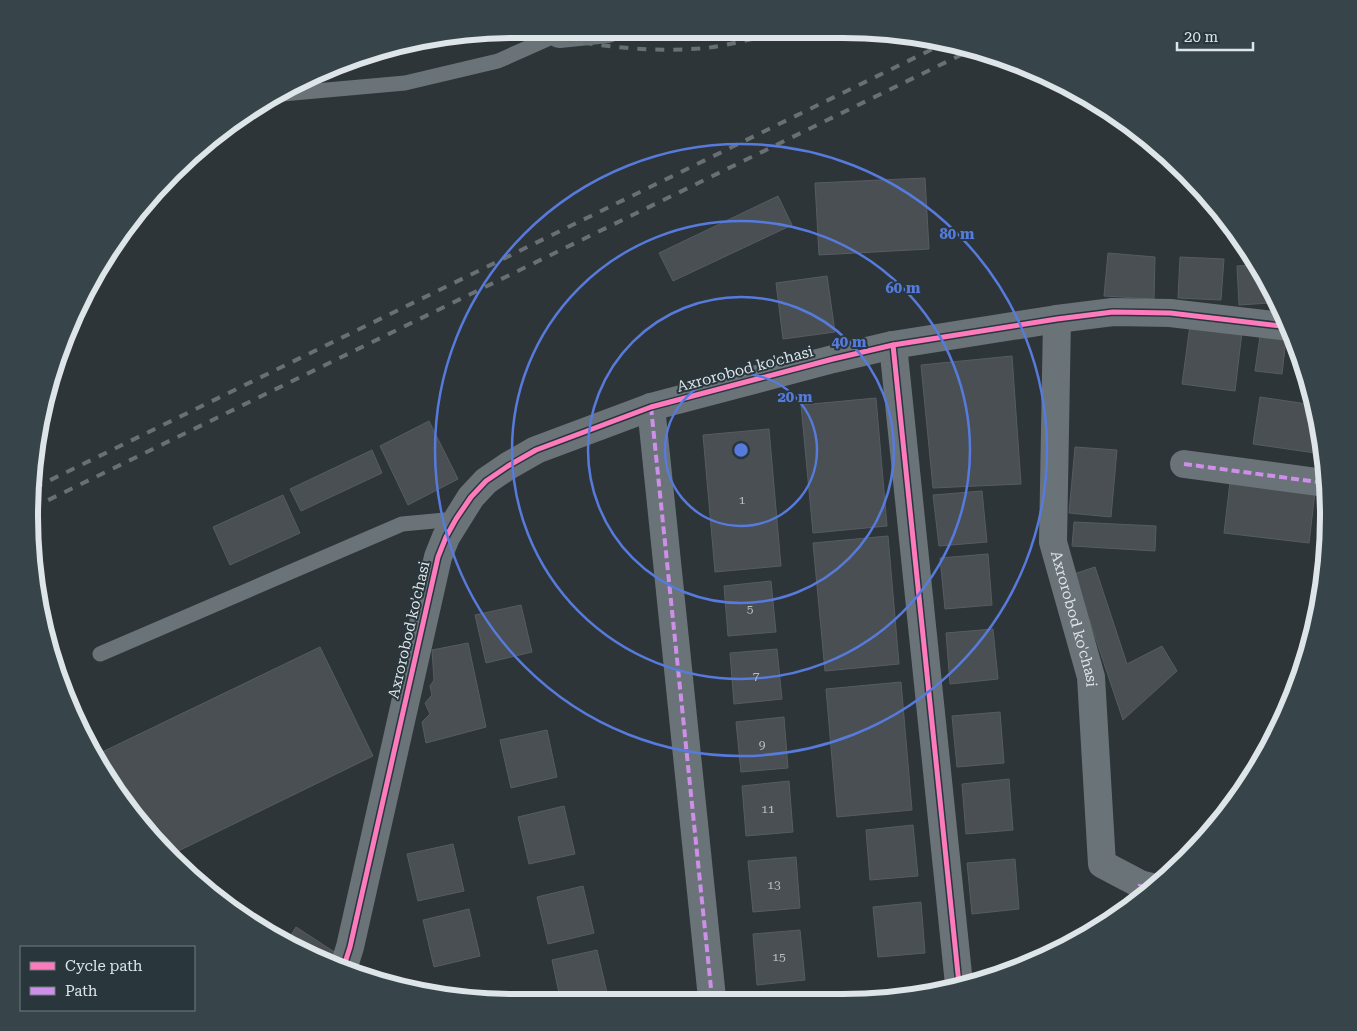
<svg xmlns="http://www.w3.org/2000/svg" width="1357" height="1031" font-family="'Roboto Serif',serif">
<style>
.building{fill:#494f53;stroke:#565c60}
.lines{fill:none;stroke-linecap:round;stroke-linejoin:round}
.service{stroke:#6a7377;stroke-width:15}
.minor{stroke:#6a7377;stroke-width:28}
.tertiary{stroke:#6a7377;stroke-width:28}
.rail{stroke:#697073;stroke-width:4;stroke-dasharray:9 9;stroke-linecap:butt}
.quiet{stroke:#ce8fe9;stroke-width:4;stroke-dasharray:8 4;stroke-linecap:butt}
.cycleway-casing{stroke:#29373d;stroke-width:8}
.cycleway{stroke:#fd7abc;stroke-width:5}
.ring{fill:none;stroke:#577bdd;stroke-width:2.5}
.labels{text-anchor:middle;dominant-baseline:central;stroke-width:4;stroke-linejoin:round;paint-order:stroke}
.number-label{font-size:12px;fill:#b8c0c4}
.street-label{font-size:15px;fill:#dde5e9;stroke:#29373d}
.rim{fill:none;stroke:#dde5e9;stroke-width:6}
.centre{fill:#577bdd;stroke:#29373d;stroke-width:2.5}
.ring-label{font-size:15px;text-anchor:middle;font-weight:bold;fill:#577bdd;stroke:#29373d;stroke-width:4;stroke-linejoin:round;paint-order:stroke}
</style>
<rect width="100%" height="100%" fill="#2e3539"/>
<g class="building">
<path d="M 925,178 L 929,249 L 819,255 L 815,183 Z"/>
<path d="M 778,196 L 792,225 L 673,281 L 659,253 Z"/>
<path d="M 1108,253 L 1155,257 L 1154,299 L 1104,296 Z"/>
<path d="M 1180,257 L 1224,259 L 1221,300 L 1178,298 Z"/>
<path d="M 1257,265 L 1270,289 L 1270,303 L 1239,305 L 1237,266 Z"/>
<path d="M 827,276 L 835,332 L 783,339 L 776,283 Z"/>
<path d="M 1190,325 L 1242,332 L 1235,391 L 1182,384 Z"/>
<path d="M 1260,336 L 1286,339 L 1282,374 L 1255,371 Z"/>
<path d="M 1012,356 L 1021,484 L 933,488 L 921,365 Z"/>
<path d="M 1260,397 L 1314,405 L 1319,420 L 1322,454 L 1253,444 Z"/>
<path d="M 876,398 L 887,526 L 813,533 L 801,405 Z"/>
<path d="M 429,421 L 458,479 L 408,505 L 380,446 Z"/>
<path d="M 769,429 L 781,566 L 715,572 L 703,435 Z"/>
<path d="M 1075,447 L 1117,450 L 1111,517 L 1069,513 Z"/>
<path d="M 372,450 L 382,473 L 301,511 L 290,489 Z"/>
<path d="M 1230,482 L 1315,492 L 1309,543 L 1224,533 Z"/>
<path d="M 982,491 L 987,542 L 939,546 L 933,495 Z"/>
<path d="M 283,495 L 300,533 L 230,565 L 213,527 Z"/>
<path d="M 1074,522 L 1156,526 L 1155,551 L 1072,546 Z"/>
<path d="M 888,536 L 899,664 L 825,671 L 813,543 Z"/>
<path d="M 988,554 L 992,605 L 945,609 L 940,558 Z"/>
<path d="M 1095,567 L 1127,664 L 1162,646 L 1177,671 L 1123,720 L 1074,574 Z"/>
<path d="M 771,581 L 776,632 L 728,636 L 724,586 Z"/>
<path d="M 521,605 L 532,652 L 486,663 L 475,615 Z"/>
<path d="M 993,629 L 998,679 L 950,684 L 946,633 Z"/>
<path d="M 468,643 L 486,727 L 426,743 L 422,722 L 430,714 L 425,703 L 432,695 L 430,686 L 434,680 L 432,650 Z"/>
<path d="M 320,647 L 373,756 L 168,856 L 111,786 L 96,755 Z"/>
<path d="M 777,649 L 782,699 L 734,704 L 730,653 Z"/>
<path d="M 901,682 L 912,810 L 837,817 L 826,689 Z"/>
<path d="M 1000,712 L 1004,763 L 957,767 L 952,716 Z"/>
<path d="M 784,717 L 788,768 L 741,772 L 736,722 Z"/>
<path d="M 547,730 L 557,777 L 511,788 L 500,740 Z"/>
<path d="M 1009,779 L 1013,830 L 966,834 L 962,784 Z"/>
<path d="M 789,781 L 793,832 L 746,836 L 742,786 Z"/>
<path d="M 564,806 L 575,854 L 529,864 L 518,817 Z"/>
<path d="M 913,825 L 918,876 L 870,880 L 866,830 Z"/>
<path d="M 453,844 L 464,891 L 418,901 L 407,854 Z"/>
<path d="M 796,857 L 800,908 L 753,912 L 748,861 Z"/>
<path d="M 1015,859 L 1019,909 L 972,914 L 967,863 Z"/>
<path d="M 583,886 L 594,933 L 548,944 L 537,897 Z"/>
<path d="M 921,902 L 925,953 L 878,957 L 873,907 Z"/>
<path d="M 469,909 L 480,956 L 434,967 L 423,920 Z"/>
<path d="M 296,927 L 336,953 L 329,965 L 287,942 Z"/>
<path d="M 800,930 L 805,980 L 757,985 L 753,934 Z"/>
<path d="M 597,950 L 608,997 L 560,998 L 552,960 Z"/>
</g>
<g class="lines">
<g class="service">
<path d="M 271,95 L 405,83 L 498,61 L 559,34"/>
<path d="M 100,654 L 402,524 L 456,519"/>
</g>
<g class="minor">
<path d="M 559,34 L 608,29"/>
<path d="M 1057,319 L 1113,312 L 1170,313 L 1290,327"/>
<path d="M 893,345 L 959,984"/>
<path d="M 651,407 L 712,998"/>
<path d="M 1184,464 L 1325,483"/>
</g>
<path class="tertiary" id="s1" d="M 343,969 L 350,947 L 438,557 L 446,537 L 471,497 L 486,481 L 508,466 L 536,450 L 651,407 L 833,359 L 893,345 L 1057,319 L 1053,542 L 1091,677 L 1102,864 L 1140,884 L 1152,887"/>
<g class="rail">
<path d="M 513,29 C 576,43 640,54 706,48 C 732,45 765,35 792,30"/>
<path d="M 34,488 L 947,42"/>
<path d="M 32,508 L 975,48"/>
</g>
<g class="quiet">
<path d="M 559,34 L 608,29"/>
<path d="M 651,407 L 712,998"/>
<path d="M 1184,464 L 1325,483"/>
<path d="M 1139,898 L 1140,884"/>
</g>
<g class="cycleway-casing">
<g id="cycleway">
<path d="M 893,345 L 959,984"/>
<path d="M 343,969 L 350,947 L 438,557 L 446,537 L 456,519 L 471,497 L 486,481 L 508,466 L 536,450 L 651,407 L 833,359 L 893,345 L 1057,319 L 1113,312 L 1170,313 L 1290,327"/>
</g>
</g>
<use href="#cycleway" class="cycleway"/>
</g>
<g class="ring">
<circle cx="741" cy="450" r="76"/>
<circle cx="741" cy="450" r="153"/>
<circle cx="741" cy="450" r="229"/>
<circle cx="741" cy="450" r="306"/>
</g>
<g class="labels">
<g class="number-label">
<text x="742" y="500">1</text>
<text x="750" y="609">5</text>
<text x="756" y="676">7</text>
<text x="762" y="745">9</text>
<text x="768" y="809">11</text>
<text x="774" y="885">13</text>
<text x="779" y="957">15</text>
</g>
<g class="street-label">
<text transform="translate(745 369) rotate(-15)">Axrorobod ko'chasi</text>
<text stroke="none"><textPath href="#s1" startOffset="1414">Axrorobod ko'chasi</textPath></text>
<text transform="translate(409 630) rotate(-77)">Axrorobod ko'chasi</text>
</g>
</g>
<path d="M0 0H1357V1031H0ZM516 38H842A478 478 0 0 1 1320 516V516A478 478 0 0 1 842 994H516A478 478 0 0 1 38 516V516A478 478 0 0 1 516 38Z" fill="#37454b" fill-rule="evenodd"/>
<path class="rim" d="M516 38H842A478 478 0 0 1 1320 516V516A478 478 0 0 1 842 994H516A478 478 0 0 1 38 516V516A478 478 0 0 1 516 38Z"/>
<circle cx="741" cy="450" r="8" class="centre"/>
<g class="ring-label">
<text x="957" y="239">80 m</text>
<text x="903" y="293">60 m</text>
<text x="849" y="347">40 m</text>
<text x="795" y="402">20 m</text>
</g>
<rect x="20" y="946" width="175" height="65" fill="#29373d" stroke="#717d82"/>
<rect x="30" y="962" width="25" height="8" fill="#fd7abc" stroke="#717d82"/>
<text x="65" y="971" font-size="15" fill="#dde5e9">Cycle path</text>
<rect x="30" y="987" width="25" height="8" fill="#ce8fe9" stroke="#717d82"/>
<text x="65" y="996" font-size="15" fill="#dde5e9">Path</text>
<path d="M1177 42v8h76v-8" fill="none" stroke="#dde5e9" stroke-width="2.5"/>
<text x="1184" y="42" font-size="15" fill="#dde5e9" stroke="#29373d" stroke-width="4" paint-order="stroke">20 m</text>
</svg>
